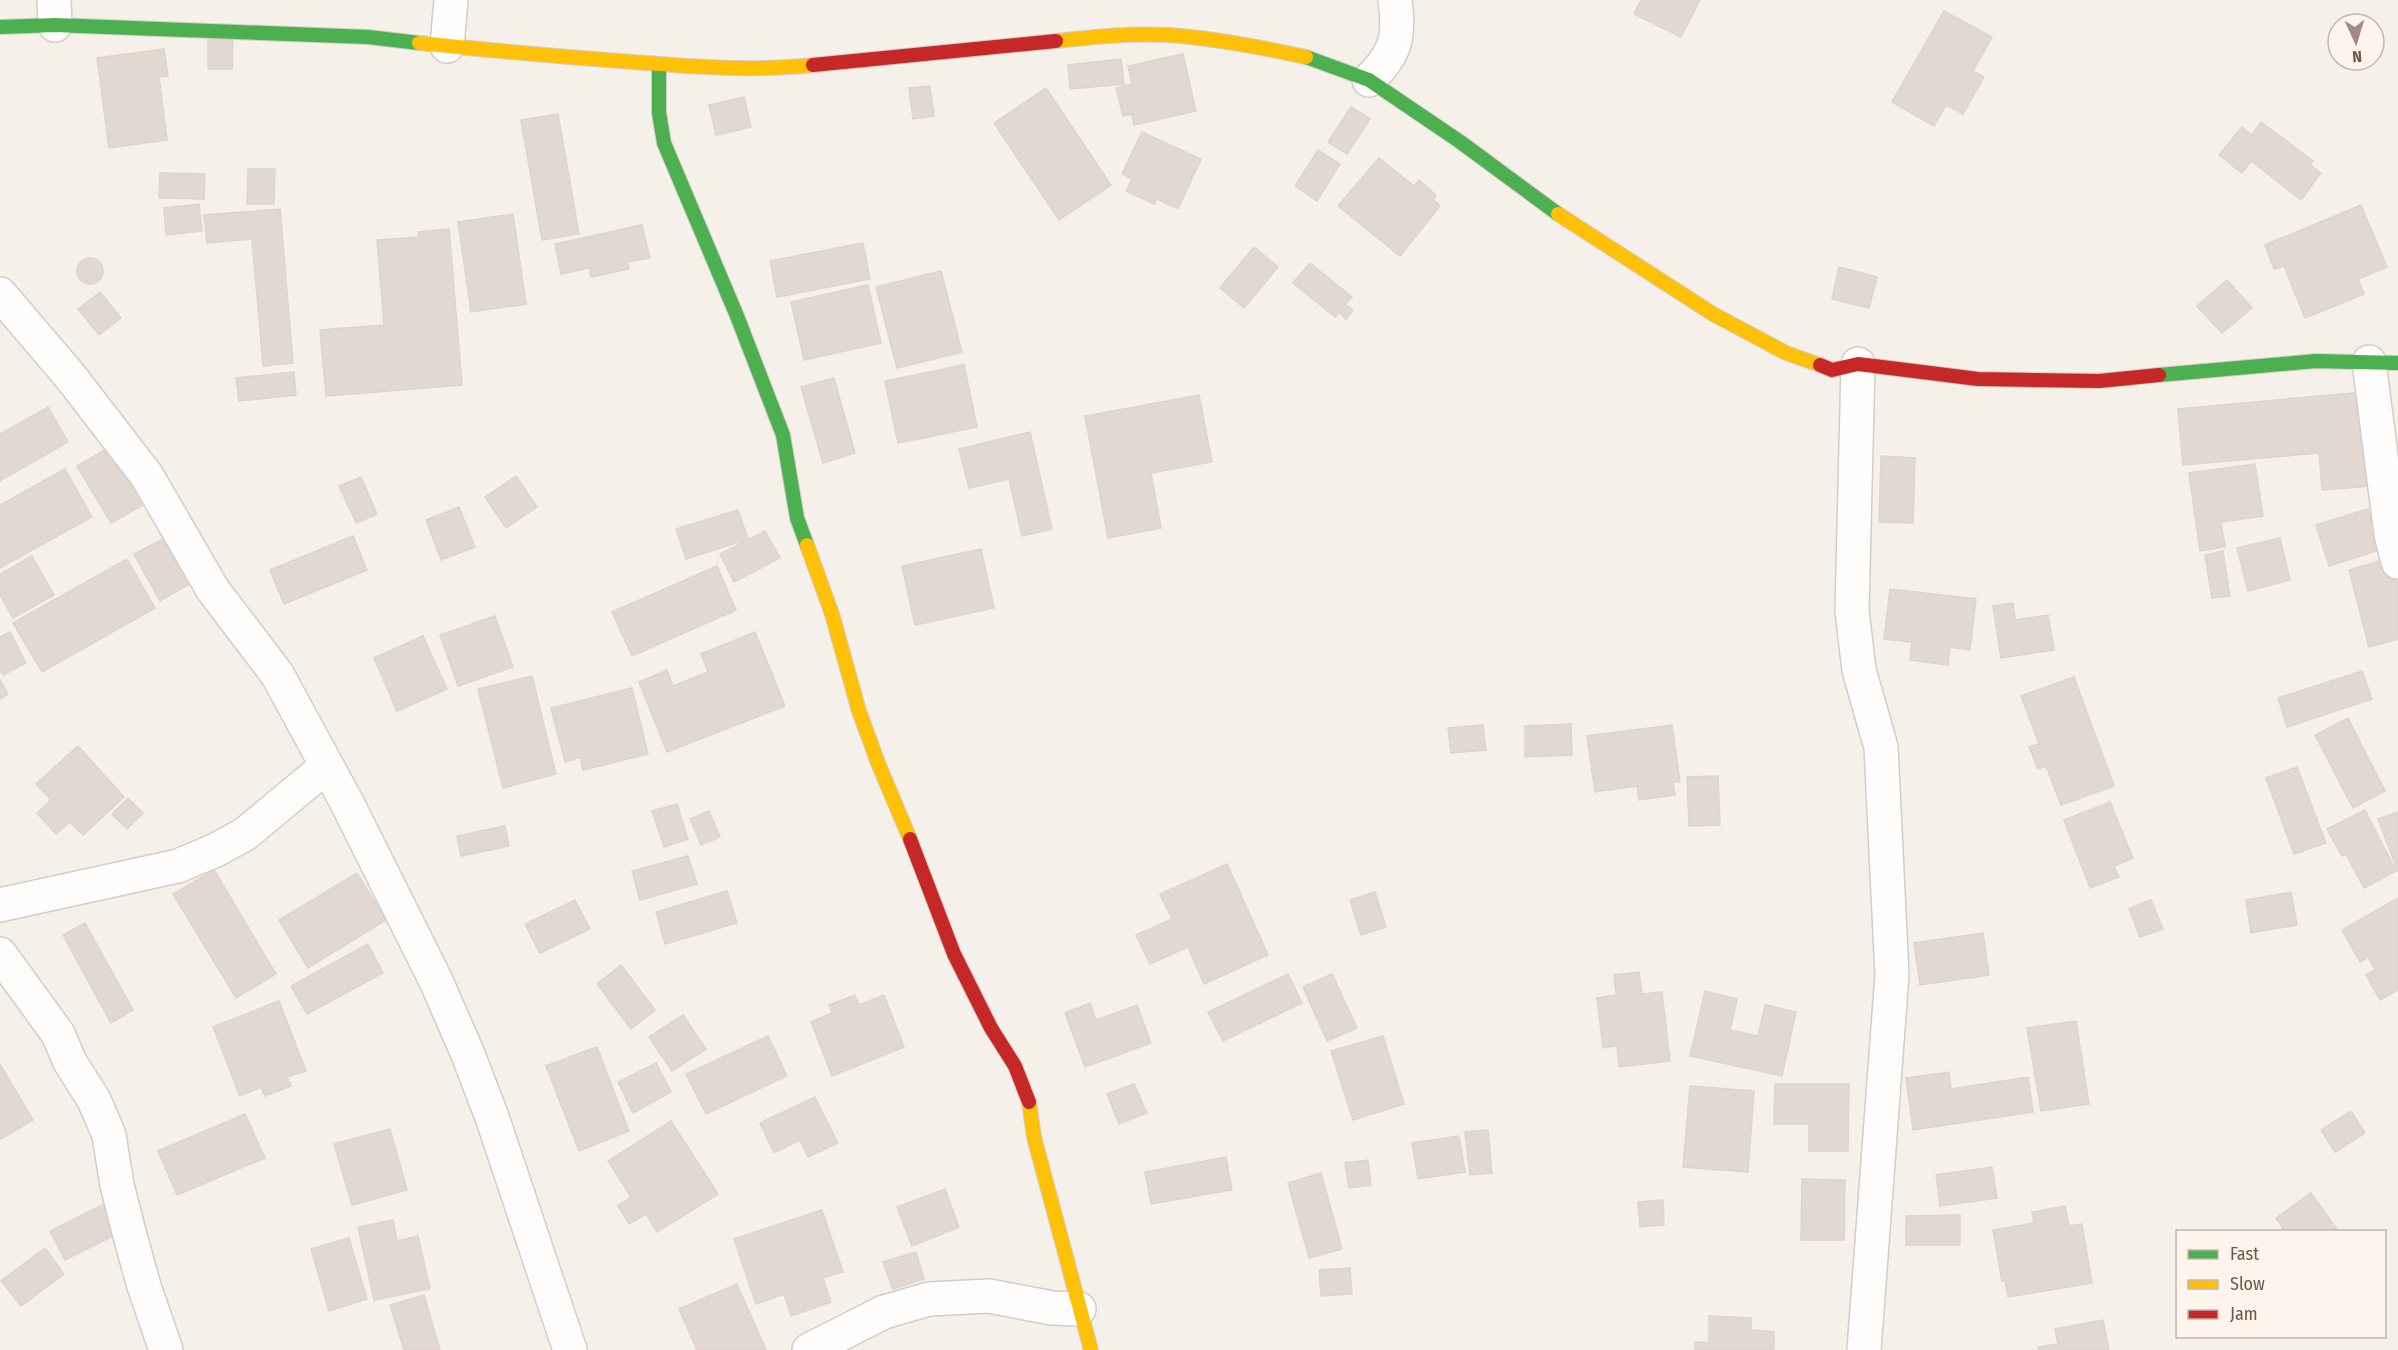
<svg xmlns="http://www.w3.org/2000/svg" width="2398" height="1350" font-family="'Fira Sans Condensed',sans-serif">
<style>
.building{fill:#e2d8d2;stroke:#ded3cd;stroke-width:1.5}
.lines{fill:none;stroke-linecap:round;stroke-linejoin:round}
.street-casing{stroke:#d4ccc7;stroke-width:36}
.fast-casing{stroke:#d5ccc7;stroke-width:16}
.slow-casing{stroke:#d5ccc7;stroke-width:16}
.jam-casing{stroke:#d5ccc7;stroke-width:16}
.street{stroke:#fefdfc;stroke-width:33}
.fast{stroke:#4caf50;stroke-width:14}
.slow{stroke:#ffc107;stroke-width:14}
.jam{stroke:#c62828;stroke-width:14}
</style>
<rect width="100%" height="100%" fill="#f6f0ea"/>
<g class="building">
<path d="M 1641,0 L 1700,0 L 1681,37 L 1634,14 Z"/>
<path d="M 1944,11 L 1992,37 L 1973,71 L 1984,77 L 1963,114 L 1946,105 L 1934,126 L 1892,102 Z"/>
<path d="M 208,37 L 233,37 L 232,69 L 208,69 Z"/>
<path d="M 164,49 L 168,76 L 159,77 L 167,140 L 109,148 L 97,58 Z"/>
<path d="M 1183,54 L 1196,111 L 1134,125 L 1132,114 L 1123,116 L 1116,88 L 1132,84 L 1128,66 Z"/>
<path d="M 1121,59 L 1124,84 L 1070,89 L 1068,65 Z"/>
<path d="M 930,86 L 934,116 L 913,119 L 909,88 Z"/>
<path d="M 1046,88 L 1111,185 L 1059,220 L 994,123 Z"/>
<path d="M 744,97 L 751,127 L 716,135 L 709,105 Z"/>
<path d="M 1351,107 L 1370,119 L 1347,154 L 1328,142 Z"/>
<path d="M 558,114 L 579,234 L 542,240 L 521,120 Z"/>
<path d="M 2261,122 L 2313,161 L 2310,165 L 2321,173 L 2301,200 L 2251,161 L 2242,173 L 2219,155 L 2242,127 L 2252,135 Z"/>
<path d="M 1142,132 L 1201,159 L 1178,209 L 1157,199 L 1154,204 L 1126,191 L 1132,179 L 1122,174 Z"/>
<path d="M 1318,150 L 1340,164 L 1317,201 L 1295,186 Z"/>
<path d="M 1379,158 L 1414,186 L 1419,180 L 1436,195 L 1433,199 L 1440,206 L 1400,256 L 1338,206 Z"/>
<path d="M 248,169 L 275,169 L 274,204 L 247,204 Z"/>
<path d="M 160,173 L 205,174 L 204,199 L 159,198 Z"/>
<path d="M 199,204 L 202,231 L 166,235 L 164,208 Z"/>
<path d="M 2361,205 L 2387,267 L 2358,279 L 2364,294 L 2305,318 L 2284,266 L 2274,269 L 2265,245 Z"/>
<path d="M 280,209 L 293,363 L 263,366 L 252,239 L 207,243 L 204,215 Z"/>
<path d="M 513,214 L 526,304 L 471,312 L 458,222 Z"/>
<path d="M 642,225 L 650,258 L 627,262 L 629,269 L 591,277 L 589,268 L 561,274 L 555,244 Z"/>
<path d="M 449,229 L 462,385 L 326,396 L 320,330 L 384,325 L 377,240 L 419,237 L 418,232 Z"/>
<path d="M 863,243 L 870,279 L 777,297 L 770,261 Z"/>
<path d="M 1254,247 L 1278,267 L 1244,308 L 1220,288 Z"/>
<circle cx="90" cy="271" r="13"/>
<path d="M 1310,263 L 1352,297 L 1345,304 L 1353,310 L 1346,319 L 1339,312 L 1335,317 L 1293,283 Z"/>
<path d="M 1839,267 L 1877,277 L 1869,308 L 1832,299 Z"/>
<path d="M 941,271 L 962,352 L 897,368 L 876,287 Z"/>
<path d="M 2227,280 L 2252,308 L 2222,333 L 2197,306 Z"/>
<path d="M 868,285 L 881,343 L 804,360 L 791,302 Z"/>
<path d="M 100,292 L 121,318 L 99,335 L 78,309 Z"/>
<path d="M 964,365 L 977,427 L 898,443 L 885,381 Z"/>
<path d="M 294,372 L 296,395 L 239,401 L 236,378 Z"/>
<path d="M 834,378 L 855,453 L 823,463 L 801,387 Z"/>
<path d="M 2363,392 L 2372,486 L 2322,490 L 2319,453 L 2183,465 L 2178,409 Z"/>
<path d="M 1199,395 L 1212,462 L 1151,473 L 1161,528 L 1108,538 L 1085,416 Z"/>
<path d="M 48,407 L 68,442 L 0,481 L 0,434 Z"/>
<path d="M 1030,432 L 1052,529 L 1022,536 L 1009,479 L 969,488 L 959,449 Z"/>
<path d="M 116,443 L 150,501 L 111,523 L 77,466 Z"/>
<path d="M 1881,456 L 1915,458 L 1913,523 L 1879,522 Z"/>
<path d="M 2255,464 L 2263,516 L 2221,522 L 2225,547 L 2200,551 L 2189,473 Z"/>
<path d="M 65,469 L 92,517 L 0,568 L 0,505 Z"/>
<path d="M 516,476 L 537,507 L 506,528 L 485,497 Z"/>
<path d="M 361,477 L 377,514 L 356,523 L 339,486 Z"/>
<path d="M 459,507 L 475,547 L 441,560 L 426,520 Z"/>
<path d="M 2368,509 L 2382,549 L 2329,566 L 2316,525 Z"/>
<path d="M 738,510 L 748,539 L 686,559 L 676,529 Z"/>
<path d="M 765,531 L 780,558 L 734,582 L 720,554 Z"/>
<path d="M 353,536 L 367,570 L 284,604 L 270,570 Z"/>
<path d="M 2280,538 L 2290,580 L 2248,591 L 2237,548 Z"/>
<path d="M 163,539 L 188,585 L 160,601 L 134,554 Z"/>
<path d="M 981,549 L 994,608 L 915,625 L 902,566 Z"/>
<path d="M 2223,551 L 2230,596 L 2212,598 L 2205,555 Z"/>
<path d="M 32,556 L 54,595 L 13,618 L 0,595 L 0,574 Z"/>
<path d="M 2390,558 L 2398,586 L 2398,639 L 2369,647 L 2349,570 Z"/>
<path d="M 127,559 L 155,608 L 42,672 L 13,623 Z"/>
<path d="M 717,566 L 736,610 L 632,656 L 612,612 Z"/>
<path d="M 1890,589 L 1976,599 L 1970,650 L 1950,647 L 1948,665 L 1910,660 L 1912,642 L 1884,639 Z"/>
<path d="M 2013,603 L 2015,620 L 2048,615 L 2054,650 L 2001,658 L 1993,606 Z"/>
<path d="M 495,616 L 513,667 L 458,686 L 440,635 Z"/>
<path d="M 10,632 L 26,663 L 3,675 L 0,670 L 0,637 Z"/>
<path d="M 755,632 L 785,706 L 667,752 L 639,682 L 667,670 L 673,686 L 708,672 L 701,654 Z"/>
<path d="M 423,636 L 447,689 L 397,711 L 374,658 Z"/>
<path d="M 2362,671 L 2372,699 L 2287,727 L 2278,698 Z"/>
<path d="M 532,676 L 556,774 L 503,788 L 478,689 Z"/>
<path d="M 2074,677 L 2114,786 L 2061,805 L 2046,766 L 2038,769 L 2029,747 L 2039,744 L 2021,696 Z"/>
<path d="M 0,680 L 8,694 L 0,699 Z"/>
<path d="M 632,688 L 648,754 L 583,770 L 580,757 L 565,762 L 551,708 Z"/>
<path d="M 2348,718 L 2385,791 L 2353,808 L 2315,735 Z"/>
<path d="M 1571,724 L 1572,755 L 1525,757 L 1525,726 Z"/>
<path d="M 1483,725 L 1486,750 L 1451,753 L 1448,728 Z"/>
<path d="M 1672,725 L 1680,782 L 1673,782 L 1675,795 L 1639,800 L 1637,786 L 1595,792 L 1587,736 Z"/>
<path d="M 78,746 L 124,797 L 83,835 L 70,822 L 56,834 L 37,813 L 51,800 L 36,784 Z"/>
<path d="M 2297,767 L 2326,843 L 2294,854 L 2266,778 Z"/>
<path d="M 1718,776 L 1720,825 L 1689,826 L 1687,777 Z"/>
<path d="M 128,798 L 143,813 L 127,829 L 112,814 Z"/>
<path d="M 2110,802 L 2133,858 L 2114,866 L 2119,877 L 2090,888 L 2064,820 Z"/>
<path d="M 677,804 L 688,839 L 664,847 L 652,811 Z"/>
<path d="M 2365,810 L 2396,871 L 2364,888 L 2346,854 L 2342,856 L 2327,829 Z"/>
<path d="M 709,811 L 720,837 L 701,845 L 690,819 Z"/>
<path d="M 2398,812 L 2398,872 L 2378,819 Z"/>
<path d="M 505,826 L 509,846 L 461,856 L 457,836 Z"/>
<path d="M 688,856 L 697,884 L 640,900 L 632,871 Z"/>
<path d="M 1227,864 L 1268,955 L 1204,984 L 1188,947 L 1150,964 L 1136,935 L 1172,919 L 1160,894 Z"/>
<path d="M 214,870 L 276,974 L 236,998 L 173,894 Z"/>
<path d="M 357,873 L 386,920 L 308,968 L 279,920 Z"/>
<path d="M 727,891 L 737,923 L 665,944 L 656,912 Z"/>
<path d="M 1375,892 L 1386,927 L 1361,935 L 1350,900 Z"/>
<path d="M 2291,892 L 2297,925 L 2251,933 L 2246,900 Z"/>
<path d="M 2398,898 L 2398,990 L 2380,1000 L 2366,975 L 2375,970 L 2368,957 L 2360,962 L 2342,930 Z"/>
<path d="M 575,900 L 590,929 L 540,953 L 525,924 Z"/>
<path d="M 2151,900 L 2163,929 L 2140,937 L 2129,909 Z"/>
<path d="M 85,923 L 133,1010 L 111,1023 L 63,935 Z"/>
<path d="M 1983,933 L 1989,975 L 1920,985 L 1914,943 Z"/>
<path d="M 368,944 L 383,973 L 307,1014 L 291,986 Z"/>
<path d="M 621,965 L 655,1010 L 631,1029 L 597,984 Z"/>
<path d="M 1639,972 L 1642,994 L 1662,992 L 1670,1061 L 1619,1067 L 1617,1046 L 1603,1048 L 1597,998 L 1616,995 L 1614,975 Z"/>
<path d="M 1288,974 L 1302,1003 L 1223,1041 L 1208,1012 Z"/>
<path d="M 1332,974 L 1357,1028 L 1327,1041 L 1303,987 Z"/>
<path d="M 1705,991 L 1737,999 L 1730,1030 L 1758,1036 L 1765,1005 L 1796,1012 L 1782,1076 L 1690,1056 Z"/>
<path d="M 855,995 L 859,1005 L 884,995 L 904,1047 L 832,1076 L 811,1022 L 832,1013 L 829,1005 Z"/>
<path d="M 279,1001 L 306,1071 L 287,1077 L 291,1086 L 265,1096 L 261,1087 L 240,1096 L 213,1027 Z"/>
<path d="M 1090,1003 L 1096,1020 L 1137,1005 L 1151,1043 L 1085,1067 L 1065,1013 Z"/>
<path d="M 683,1015 L 706,1049 L 672,1071 L 649,1037 Z"/>
<path d="M 2076,1021 L 2089,1104 L 2041,1111 L 2027,1028 Z"/>
<path d="M 768,1036 L 787,1076 L 706,1114 L 686,1074 Z"/>
<path d="M 1383,1036 L 1404,1104 L 1353,1120 L 1331,1051 Z"/>
<path d="M 597,1047 L 629,1131 L 579,1151 L 546,1066 Z"/>
<path d="M 656,1063 L 671,1092 L 633,1113 L 618,1082 Z"/>
<path d="M 0,1064 L 33,1120 L 1,1139 L 0,1137 Z"/>
<path d="M 1949,1072 L 1951,1089 L 2028,1077 L 2033,1112 L 1913,1130 L 1906,1078 Z"/>
<path d="M 1134,1084 L 1147,1113 L 1119,1124 L 1107,1094 Z"/>
<path d="M 1775,1084 L 1849,1084 L 1848,1151 L 1809,1151 L 1809,1124 L 1774,1124 Z"/>
<path d="M 1690,1086 L 1754,1091 L 1748,1172 L 1683,1167 Z"/>
<path d="M 815,1097 L 838,1143 L 808,1157 L 800,1140 L 774,1153 L 760,1123 Z"/>
<path d="M 2351,1111 L 2365,1133 L 2335,1152 L 2321,1130 Z"/>
<path d="M 245,1114 L 265,1158 L 177,1195 L 158,1151 Z"/>
<path d="M 671,1121 L 718,1194 L 657,1232 L 646,1214 L 629,1224 L 618,1206 L 631,1197 L 608,1161 Z"/>
<path d="M 390,1129 L 407,1190 L 352,1205 L 334,1144 Z"/>
<path d="M 1488,1130 L 1492,1173 L 1470,1175 L 1465,1132 Z"/>
<path d="M 1459,1136 L 1465,1172 L 1418,1179 L 1412,1143 Z"/>
<path d="M 1226,1157 L 1232,1190 L 1151,1204 L 1145,1172 Z"/>
<path d="M 1368,1160 L 1371,1185 L 1349,1188 L 1345,1163 Z"/>
<path d="M 1992,1167 L 1997,1198 L 1940,1206 L 1936,1175 Z"/>
<path d="M 1321,1173 L 1342,1249 L 1309,1258 L 1288,1183 Z"/>
<path d="M 1802,1179 L 1845,1180 L 1844,1240 L 1801,1240 Z"/>
<path d="M 945,1189 L 959,1227 L 912,1246 L 897,1207 Z"/>
<path d="M 2311,1193 L 2339,1232 L 2285,1232 L 2276,1218 Z"/>
<path d="M 1663,1200 L 1664,1225 L 1640,1227 L 1638,1202 Z"/>
<path d="M 104,1204 L 119,1233 L 65,1260 L 50,1231 Z"/>
<path d="M 2065,1206 L 2069,1226 L 2082,1224 L 2092,1283 L 2008,1297 L 2005,1281 L 2002,1281 L 1993,1230 L 2034,1223 L 2032,1212 Z"/>
<path d="M 822,1210 L 843,1272 L 823,1278 L 831,1302 L 791,1316 L 784,1294 L 756,1304 L 734,1239 Z"/>
<path d="M 1960,1215 L 1960,1245 L 1906,1245 L 1906,1216 Z"/>
<path d="M 393,1220 L 397,1241 L 418,1236 L 430,1289 L 374,1300 L 358,1227 Z"/>
<path d="M 349,1238 L 367,1299 L 329,1311 L 311,1249 Z"/>
<path d="M 45,1248 L 64,1274 L 21,1306 L 1,1281 Z"/>
<path d="M 916,1252 L 924,1279 L 893,1289 L 883,1262 Z"/>
<path d="M 1350,1268 L 1352,1294 L 1321,1296 L 1319,1270 Z"/>
<path d="M 737,1284 L 766,1350 L 697,1350 L 679,1309 Z"/>
<path d="M 424,1295 L 440,1350 L 404,1350 L 390,1305 Z"/>
<path d="M 1709,1316 L 1751,1318 L 1751,1330 L 1774,1332 L 1774,1350 L 1695,1350 L 1695,1342 L 1709,1343 Z"/>
<path d="M 2103,1320 L 2109,1350 L 2038,1350 L 2038,1347 L 2058,1344 L 2055,1329 Z"/>
</g>
<g class="lines">
<g class="street-casing">
<g id="street">
<path d="M 54,0 L 55,25"/>
<path d="M 447,46 L 451,0"/>
<path d="M 1369,80 C 1396,53 1400,38 1395,0"/>
<path d="M 0,294 L 70,376 L 147,476 L 213,590 L 277,674 L 346,801 L 436,981 L 467,1052 L 492,1117 L 570,1350"/>
<path d="M 2369,362 L 2391,534 L 2398,562"/>
<path d="M 1858,364 L 1852,611 L 1859,670 L 1881,747 L 1892,975 L 1864,1350"/>
<path d="M 0,905 L 178,866 L 216,850 L 245,834 L 327,766"/>
<path d="M 0,954 L 58,1034 L 70,1062 L 94,1100 L 109,1135 L 117,1185 L 129,1232 L 144,1286 L 166,1350"/>
<path d="M 809,1350 L 884,1312 L 929,1299 L 989,1296 L 1052,1308 L 1079,1309"/>
</g>
</g>
<g class="fast-casing">
<g id="fast">
<path d="M 0,27 L 55,25 L 368,37 L 419,43"/>
<path d="M 1306,57 L 1369,80 L 1459,141 L 1558,214"/>
<path d="M 659,65 L 659,113 L 664,143 L 737,316 L 783,435 L 797,518 L 807,545"/>
<path d="M 2159,375 L 2316,361 L 2398,363"/>
</g>
</g>
<g class="slow-casing">
<g id="slow">
<path d="M 1056,41 C 1093,37 1131,33 1168,35 C 1214,38 1260,47 1306,57"/>
<path d="M 419,43 C 486,50 553,56 620,61 C 685,66 748,72 813,65"/>
<path d="M 1558,214 L 1713,314 L 1786,353 L 1820,365"/>
<path d="M 807,545 L 832,614 L 859,711 L 878,763 L 910,839"/>
<path d="M 1029,1102 L 1034,1137 L 1091,1350"/>
</g>
</g>
<g class="jam-casing">
<g id="jam">
<path d="M 813,65 L 1056,41"/>
<path d="M 1820,365 L 1832,370 L 1858,364 L 1978,379 L 2099,381 L 2159,375"/>
<path d="M 910,839 L 954,954 L 991,1028 L 1015,1066 L 1029,1102"/>
</g>
</g>
<use href="#street" class="street"/>
<use href="#fast" class="fast"/>
<use href="#slow" class="slow"/>
<use href="#jam" class="jam"/>
</g>
<rect x="2176" y="1230" width="210" height="108" fill="#fdf5ec" stroke="#c5b5ac" stroke-width="1.5"/>
<rect x="2188" y="1250" width="30" height="9" fill="#4caf50" stroke="#c5b5ac" stroke-width="1.5"/>
<text x="2230" y="1260" font-size="18" fill="#71564d">Fast</text>
<rect x="2188" y="1280" width="30" height="9" fill="#ffc107" stroke="#c5b5ac" stroke-width="1.5"/>
<text x="2230" y="1290" font-size="18" fill="#71564d">Slow</text>
<rect x="2188" y="1310" width="30" height="9" fill="#c62828" stroke="#c5b5ac" stroke-width="1.5"/>
<text x="2230" y="1320" font-size="18" fill="#71564d">Jam</text>
<g transform="translate(2356 42) rotate(176)"><circle r="28" fill="#fdf5ec" stroke="#c5b5ac" stroke-width="1.5"/>
<path d="M0-4.5L10 22L0 15L-10 22Z" fill="#a08c84"/>
<text y="-9" font-size="16" font-weight="bold" text-anchor="middle" fill="#71564d">N</text>
</g>
</svg>
